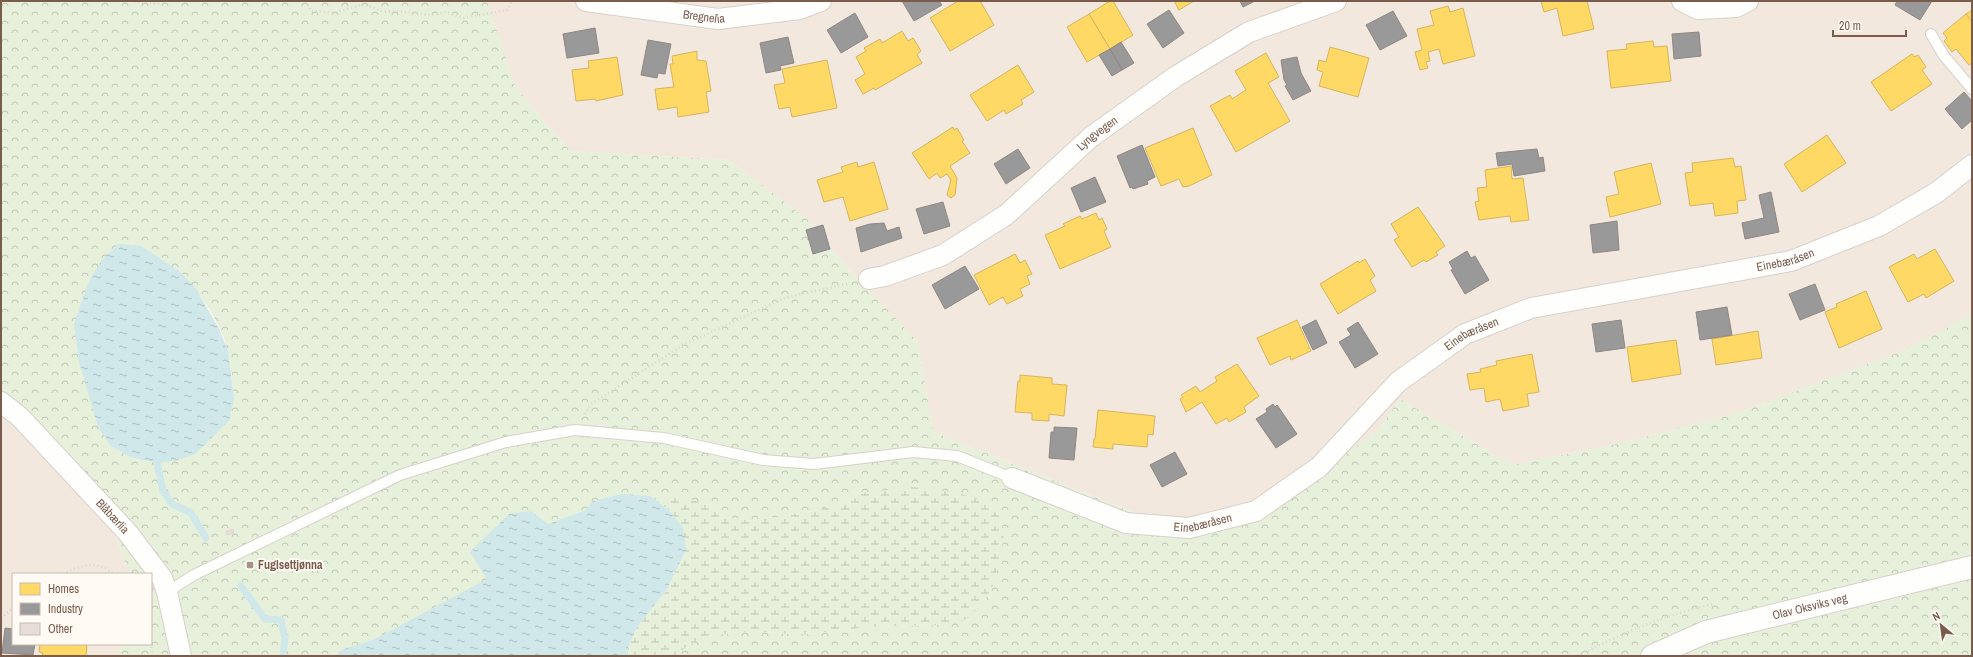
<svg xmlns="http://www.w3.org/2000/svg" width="1973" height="657" font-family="'Archivo Narrow',sans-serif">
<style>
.residential{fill:#f2e8de}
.forest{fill:url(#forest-crowns);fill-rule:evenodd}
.wetland{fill:url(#wetland-marsh)}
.water{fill:url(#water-ripples)}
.homes{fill:#ffd966;stroke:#d7b45e}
.industry{fill:#999;stroke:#908782}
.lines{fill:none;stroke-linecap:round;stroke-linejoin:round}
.stream{stroke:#d0e8ea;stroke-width:7}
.building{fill:#e6ded7;stroke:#e2d8d2}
.service-casing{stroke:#d7d1cb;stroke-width:12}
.minor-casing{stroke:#d7d1cb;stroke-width:22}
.tertiary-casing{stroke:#d7d1cb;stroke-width:24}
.path{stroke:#dcd5d0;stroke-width:2.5;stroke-dasharray:1 3;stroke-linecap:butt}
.service{stroke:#fefefd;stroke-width:10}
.minor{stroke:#fefefd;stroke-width:20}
.tertiary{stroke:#fefefd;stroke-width:22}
.poi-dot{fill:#a69286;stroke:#fffaf3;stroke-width:1.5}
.labels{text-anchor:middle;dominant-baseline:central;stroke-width:4;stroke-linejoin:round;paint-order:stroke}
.street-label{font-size:12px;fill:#7a5c4d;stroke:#fffaf3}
.poi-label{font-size:12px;font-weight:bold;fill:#7a5c4d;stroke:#fffaf3;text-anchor:start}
</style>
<defs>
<pattern id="forest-crowns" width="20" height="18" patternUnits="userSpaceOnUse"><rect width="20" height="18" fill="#e7f0db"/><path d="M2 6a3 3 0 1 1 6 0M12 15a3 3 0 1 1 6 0" fill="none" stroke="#c0c6b4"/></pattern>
<pattern id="wetland-marsh" width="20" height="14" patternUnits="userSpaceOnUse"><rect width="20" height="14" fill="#e7f0db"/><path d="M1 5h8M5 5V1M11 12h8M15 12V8" fill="none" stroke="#c0c6b4"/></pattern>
<pattern id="water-ripples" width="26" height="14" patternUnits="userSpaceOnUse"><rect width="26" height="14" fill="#d0e8ea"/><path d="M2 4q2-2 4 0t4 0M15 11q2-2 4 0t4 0" fill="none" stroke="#aebfc0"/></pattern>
</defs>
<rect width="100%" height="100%" fill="#f9f5f0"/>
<g class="residential">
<path d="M 487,1 L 1972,1 L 1972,315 L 1897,353 L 1737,413 L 1622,443 L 1512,465 L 1400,399 L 1379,429 L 1276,507 L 1179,530 L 933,432 L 918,342 L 849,269 L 808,220 L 729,160 L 570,151 L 515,86 Z"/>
<path d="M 1,407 L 110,522 L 129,574 L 13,574 L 13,644 L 119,644 L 119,656 L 1,656 Z"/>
</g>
<path class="forest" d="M 1,1 L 487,1 L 515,86 L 570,151 L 729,160 L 808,220 L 849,269 L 918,342 L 933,432 L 1178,530 L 1276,507 L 1379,429 L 1400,399 L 1512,465 L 1622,443 L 1737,413 L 1897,353 L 1972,315 L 1972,656 L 676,656 L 686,647 L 706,636 L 753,631 L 800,635 L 871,627 L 941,625 L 999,515 L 981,500 L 958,493 L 864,493 L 820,510 L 751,521 L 728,517 L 708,505 L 686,498 L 650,496 L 366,656 L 119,656 L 119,644 L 151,644 L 151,574 L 129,574 L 110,521 L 1,407 ZM 179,271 C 199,291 222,323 228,352 C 231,367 232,382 234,398 L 157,463 L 130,457 L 111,446 Z"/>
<path class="wetland" d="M 912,487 L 958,493 L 981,500 L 999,515 L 1004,537 L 994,584 L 982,605 L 964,620 L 941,625 L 871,627 L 800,635 L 753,631 L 706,636 L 686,647 L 676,656 L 628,656 L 628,648 L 637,627 L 666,591 L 669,510 L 650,496 L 686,498 L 708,505 L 728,517 L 751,521 L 820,510 L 864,493 Z"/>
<g class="water">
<path d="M 118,244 L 141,246 L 179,271 L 195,287 L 219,329 L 228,351 L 234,398 L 229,421 L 195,454 L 174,461 L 157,463 L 130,457 L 111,446 L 98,427 L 79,362 L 74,323 L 90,279 L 102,260 Z"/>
<path d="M 622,494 L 650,496 L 669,510 L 683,528 L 686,550 L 666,591 L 637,627 L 628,648 L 628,656 L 336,656 L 341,650 L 373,640 L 487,579 L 470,552 L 509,514 L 531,511 L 548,524 L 586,510 L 593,501 Z"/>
</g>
<g class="homes">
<path d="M 958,1 L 980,1 L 994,25 L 950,51 L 930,18 Z"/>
<path d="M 1110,1 L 1113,1 L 1133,35 L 1110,49 L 1089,14 Z"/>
<path d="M 1174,1 L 1194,1 L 1179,10 Z"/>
<path d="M 1541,1 L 1587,1 L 1594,29 L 1563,36 L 1557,8 L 1544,12 Z"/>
<path d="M 1448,6 L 1450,12 L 1463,8 L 1475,56 L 1443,64 L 1439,49 L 1428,52 L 1430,61 L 1426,62 L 1428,68 L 1420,70 L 1415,52 L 1422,50 L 1417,29 L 1434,25 L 1430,11 Z"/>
<path d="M 1972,10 L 1972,22 L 1966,14 Z"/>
<path d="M 1089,14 L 1110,49 L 1087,62 L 1067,27 Z"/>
<path d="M 1966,14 L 1972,22 L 1972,63 L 1969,65 L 1956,49 L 1952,52 L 1944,41 L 1947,38 L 1943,33 Z"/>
<path d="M 902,31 L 908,41 L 913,38 L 921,51 L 917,55 L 922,63 L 875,90 L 874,88 L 863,94 L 855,80 L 865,74 L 856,57 L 866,51 L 864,48 L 880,39 L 882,43 Z"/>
<path d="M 1653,41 L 1654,47 L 1667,46 L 1671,81 L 1611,88 L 1607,51 L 1627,49 L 1626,44 Z"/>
<path d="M 1330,47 L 1369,58 L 1358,97 L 1319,86 L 1323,72 L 1317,70 L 1319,60 L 1326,62 Z"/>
<path d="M 697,51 L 697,60 L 706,61 L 711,91 L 706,92 L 709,112 L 678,117 L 677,107 L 658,110 L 655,89 L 674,87 L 670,64 L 673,64 L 672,56 Z"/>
<path d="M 1266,53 L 1279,77 L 1268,83 L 1290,121 L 1236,152 L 1210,106 L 1230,95 L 1232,99 L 1246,90 L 1235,71 Z"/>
<path d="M 1912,54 L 1914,57 L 1918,55 L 1926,67 L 1922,70 L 1932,84 L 1891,111 L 1871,82 Z"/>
<path d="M 617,57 L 623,95 L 596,101 L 595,99 L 576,101 L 572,70 L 589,68 L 588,61 Z"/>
<path d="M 827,60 L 837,108 L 792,117 L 790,107 L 779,109 L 774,85 L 785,83 L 782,69 Z"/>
<path d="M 1018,65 L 1034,92 L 1021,100 L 1023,104 L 1006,114 L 1004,110 L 987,121 L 970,95 Z"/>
<path d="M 953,127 L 954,130 L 957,128 L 964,140 L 962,141 L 970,153 L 950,166 L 957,178 L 955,195 L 951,198 L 947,195 L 951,180 L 947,174 L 940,178 L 937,173 L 929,179 L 912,153 Z"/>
<path d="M 1193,128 L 1212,175 L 1189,186 L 1183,187 L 1179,179 L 1161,186 L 1145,148 Z"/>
<path d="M 1827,135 L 1846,163 L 1802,192 L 1784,164 Z"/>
<path d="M 1733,158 L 1735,167 L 1741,166 L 1746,200 L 1737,201 L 1738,213 L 1715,216 L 1713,203 L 1690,206 L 1685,173 L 1693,172 L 1692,163 Z"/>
<path d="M 857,162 L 858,167 L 874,162 L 888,209 L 850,221 L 843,197 L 824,202 L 817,180 L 843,172 L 841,167 Z"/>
<path d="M 1651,163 L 1661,204 L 1610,217 L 1606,197 L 1619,194 L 1614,172 Z"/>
<path d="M 1511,166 L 1512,179 L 1523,178 L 1529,220 L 1511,222 L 1510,216 L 1479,220 L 1475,202 L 1479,201 L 1477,188 L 1487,187 L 1485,170 Z"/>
<path d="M 1418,207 L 1445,246 L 1436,252 L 1438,255 L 1426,262 L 1424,260 L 1412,267 L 1394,240 L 1399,237 L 1391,224 Z"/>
<path d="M 1096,213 L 1099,220 L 1102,218 L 1107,229 L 1104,231 L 1111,247 L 1060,269 L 1045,235 L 1065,226 L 1063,224 L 1080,216 L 1082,219 Z"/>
<path d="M 1935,249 L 1954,281 L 1926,298 L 1924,294 L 1908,302 L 1889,267 L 1914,254 L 1917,259 Z"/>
<path d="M 1015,254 L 1020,263 L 1025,260 L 1032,274 L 1027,276 L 1030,284 L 1020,289 L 1023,296 L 1007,304 L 1003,297 L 989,305 L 974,275 Z"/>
<path d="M 1365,259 L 1375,276 L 1370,280 L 1376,291 L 1338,314 L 1320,284 L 1358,261 L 1359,263 Z"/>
<path d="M 1866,291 L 1882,329 L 1839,348 L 1825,312 L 1837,307 L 1836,304 Z"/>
<path d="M 1297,320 L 1311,351 L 1291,360 L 1290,356 L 1270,365 L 1257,338 Z"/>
<path d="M 1758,331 L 1762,358 L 1716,365 L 1712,339 Z"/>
<path d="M 1676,340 L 1681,374 L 1632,382 L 1627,347 Z"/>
<path d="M 1532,354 L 1539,392 L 1527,394 L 1529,406 L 1503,411 L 1500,399 L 1486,402 L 1484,388 L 1470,390 L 1467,374 L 1481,372 L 1480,369 L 1497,365 L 1496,361 Z"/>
<path d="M 1237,364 L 1259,396 L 1244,407 L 1246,412 L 1229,422 L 1227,418 L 1216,424 L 1202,402 L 1186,412 L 1180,399 L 1183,397 L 1181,395 L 1196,386 L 1200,392 L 1217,381 L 1215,377 Z"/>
<path d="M 1020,375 L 1052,378 L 1052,384 L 1067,385 L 1064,416 L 1049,414 L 1049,421 L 1032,420 L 1032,413 L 1015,412 L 1018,381 L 1020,381 Z"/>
<path d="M 1098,410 L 1155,416 L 1153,435 L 1148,434 L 1147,447 L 1113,444 L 1113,449 L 1093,447 L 1094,439 L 1095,439 Z"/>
<path d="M 40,644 L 87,645 L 86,656 L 42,656 L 43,653 L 39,652 Z"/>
</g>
<g class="industry">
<path d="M 902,1 L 939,1 L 942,5 L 914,21 Z"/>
<path d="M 1240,1 L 1255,1 L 1243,7 Z"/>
<path d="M 1897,1 L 1932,1 L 1920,20 L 1895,5 Z"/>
<path d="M 1169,10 L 1184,33 L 1163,48 L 1147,24 Z"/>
<path d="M 1393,11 L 1407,36 L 1380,50 L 1366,25 Z"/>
<path d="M 855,13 L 868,37 L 841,53 L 827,30 Z"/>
<path d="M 595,28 L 599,53 L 567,58 L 563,34 Z"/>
<path d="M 1699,32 L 1701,56 L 1674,59 L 1672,34 Z"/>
<path d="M 788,37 L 794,63 L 780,66 L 781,70 L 766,73 L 760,43 Z"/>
<path d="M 648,40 L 671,44 L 665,74 L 658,73 L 657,78 L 641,75 Z"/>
<path d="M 1121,42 L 1134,63 L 1122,70 L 1110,49 Z"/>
<path d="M 1110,49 L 1122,70 L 1112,76 L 1099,55 Z"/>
<path d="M 1297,57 L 1301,73 L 1311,91 L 1293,100 L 1285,86 L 1287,85 L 1284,80 L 1281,60 Z"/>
<path d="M 1964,92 L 1972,101 L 1972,120 L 1962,129 L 1945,109 Z"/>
<path d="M 1142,145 L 1155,177 L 1147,181 L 1148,184 L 1133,189 L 1132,187 L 1130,188 L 1117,156 Z"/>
<path d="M 1018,149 L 1030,168 L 1006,184 L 994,164 Z"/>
<path d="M 1537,149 L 1539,158 L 1543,157 L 1545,171 L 1514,176 L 1512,164 L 1498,166 L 1496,153 Z"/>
<path d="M 1095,177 L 1106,202 L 1081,212 L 1071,188 Z"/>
<path d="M 1771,192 L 1779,232 L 1745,239 L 1742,223 L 1764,218 L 1759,195 Z"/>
<path d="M 943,202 L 950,226 L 924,234 L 916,209 Z"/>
<path d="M 1617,221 L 1619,250 L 1593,253 L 1590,225 Z"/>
<path d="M 884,223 L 887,231 L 899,227 L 902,238 L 861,252 L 856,228 L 870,224 Z"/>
<path d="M 823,225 L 830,249 L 813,254 L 806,230 Z"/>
<path d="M 1467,251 L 1471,258 L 1475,256 L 1489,280 L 1465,294 L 1451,270 L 1453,269 L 1449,262 Z"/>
<path d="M 965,266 L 979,289 L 945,309 L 932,285 Z"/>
<path d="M 1815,284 L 1825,310 L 1800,320 L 1789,294 Z"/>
<path d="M 1727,307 L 1732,335 L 1700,340 L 1696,312 Z"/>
<path d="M 1316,320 L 1327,343 L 1313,350 L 1302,327 Z"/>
<path d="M 1621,320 L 1625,348 L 1596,352 L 1592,324 Z"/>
<path d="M 1358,322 L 1378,354 L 1355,368 L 1339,342 L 1351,335 L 1347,329 Z"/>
<path d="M 1273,404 L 1275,407 L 1277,405 L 1297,434 L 1276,448 L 1256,419 L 1267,412 L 1266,409 Z"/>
<path d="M 1054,427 L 1077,428 L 1074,460 L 1049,458 L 1051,432 L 1054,432 Z"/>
<path d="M 1175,452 L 1187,474 L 1162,487 L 1150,465 Z"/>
<path d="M 5,628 L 13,629 L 13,644 L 35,644 L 33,655 L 2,653 Z"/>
</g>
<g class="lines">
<g class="stream">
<path d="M 157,463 L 163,491 L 172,504 L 191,513 L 206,538"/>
<path d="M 241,586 L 265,619 L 281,620 L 285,639 L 283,656"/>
</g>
</g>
<path class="building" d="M 233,529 L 234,533 L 227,535 L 226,531 Z"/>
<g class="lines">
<g class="service-casing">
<g id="service">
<path d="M 1931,34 L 1944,56 L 1972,89"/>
<path d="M 167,592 L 194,575 L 400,475 L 506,442 L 575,430 L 664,438 L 763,460 L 814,464 L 913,452 L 957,456 L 1012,478"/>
</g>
</g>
<g class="minor-casing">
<g id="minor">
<path id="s1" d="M 586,1 L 718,19 L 800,9 L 821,1"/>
<path d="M 1682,1 L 1698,9 L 1736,7 L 1748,1"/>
<path id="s2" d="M 869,279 L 885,276 L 943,255 L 1006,215 L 1091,137 L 1175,77 L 1249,32 L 1336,1"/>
<path id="s3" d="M 1,402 L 20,417 L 128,533 L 162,578 L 167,592 L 181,656"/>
<path id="s4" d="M 1012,478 L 1126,523 L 1189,528 L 1256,511 L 1319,467 L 1398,382 L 1465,334 L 1531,308 L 1791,261 L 1879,226 L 1936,193 L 1972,165"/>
</g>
</g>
<g class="tertiary-casing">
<g id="tertiary">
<path id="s5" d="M 1652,656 L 1706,632 L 1972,567"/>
</g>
</g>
<g class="path">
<path d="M 134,1 L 157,4 L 163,1"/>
<path d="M 306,1 L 311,11 L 334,13 L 364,4 L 384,12 L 394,11 L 430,15 L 446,12 L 464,18 L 507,10 L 512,1"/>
<path d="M 585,414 L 591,404 L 683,345 L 784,298 L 847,284"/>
<path d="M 63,574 C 81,565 97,560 114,574"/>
<path d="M 1,618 L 13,608"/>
<path d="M 151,643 L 152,656"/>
<path d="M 1577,656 C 1621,634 1666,614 1714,604"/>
</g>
<use href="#service" class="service"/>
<use href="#minor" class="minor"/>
<use href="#tertiary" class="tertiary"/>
</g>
<rect class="poi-dot" x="246" y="561" width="8" height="8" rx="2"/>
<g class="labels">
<g class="street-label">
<text stroke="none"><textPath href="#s1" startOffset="119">Bregnelia</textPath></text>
<text stroke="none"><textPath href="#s2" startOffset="275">Lyngvegen</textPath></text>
<text stroke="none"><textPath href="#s4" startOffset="860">Einebæråsen</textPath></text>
<text stroke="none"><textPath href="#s4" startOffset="536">Einebæråsen</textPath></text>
<text stroke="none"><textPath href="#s3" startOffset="160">Blåbærlia</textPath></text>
<text stroke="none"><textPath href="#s4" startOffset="200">Einebæråsen</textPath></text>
<text stroke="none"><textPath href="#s5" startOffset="166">Olav Oksviks veg</textPath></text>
</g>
<g class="poi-label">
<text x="258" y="565">Fuglsettjønna</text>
</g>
</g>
<rect width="1973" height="657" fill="none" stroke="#7a5c4d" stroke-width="4"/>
<rect x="12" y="573" width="140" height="72" fill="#fffaf3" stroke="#cabbb1"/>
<rect x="20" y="583" width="20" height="12" fill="#ffd966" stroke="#cabbb1"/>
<text x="48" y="593" font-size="12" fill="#7a5c4d">Homes</text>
<rect x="20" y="603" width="20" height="12" fill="#999999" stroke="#cabbb1"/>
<text x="48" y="613" font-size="12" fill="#7a5c4d">Industry</text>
<rect x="20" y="623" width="20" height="12" fill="#e6ded7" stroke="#cabbb1"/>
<text x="48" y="633" font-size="12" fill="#7a5c4d">Other</text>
<g transform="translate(1941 625) rotate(331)" stroke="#fffaf3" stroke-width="3" paint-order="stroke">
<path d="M0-3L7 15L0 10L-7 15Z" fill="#7a5c4d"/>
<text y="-6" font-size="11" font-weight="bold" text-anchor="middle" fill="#7a5c4d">N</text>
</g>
<path d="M1833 30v6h73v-6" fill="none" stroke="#7a5c4d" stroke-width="2"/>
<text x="1839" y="30" font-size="12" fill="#7a5c4d" stroke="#fffaf3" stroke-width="3" paint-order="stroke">20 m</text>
</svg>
